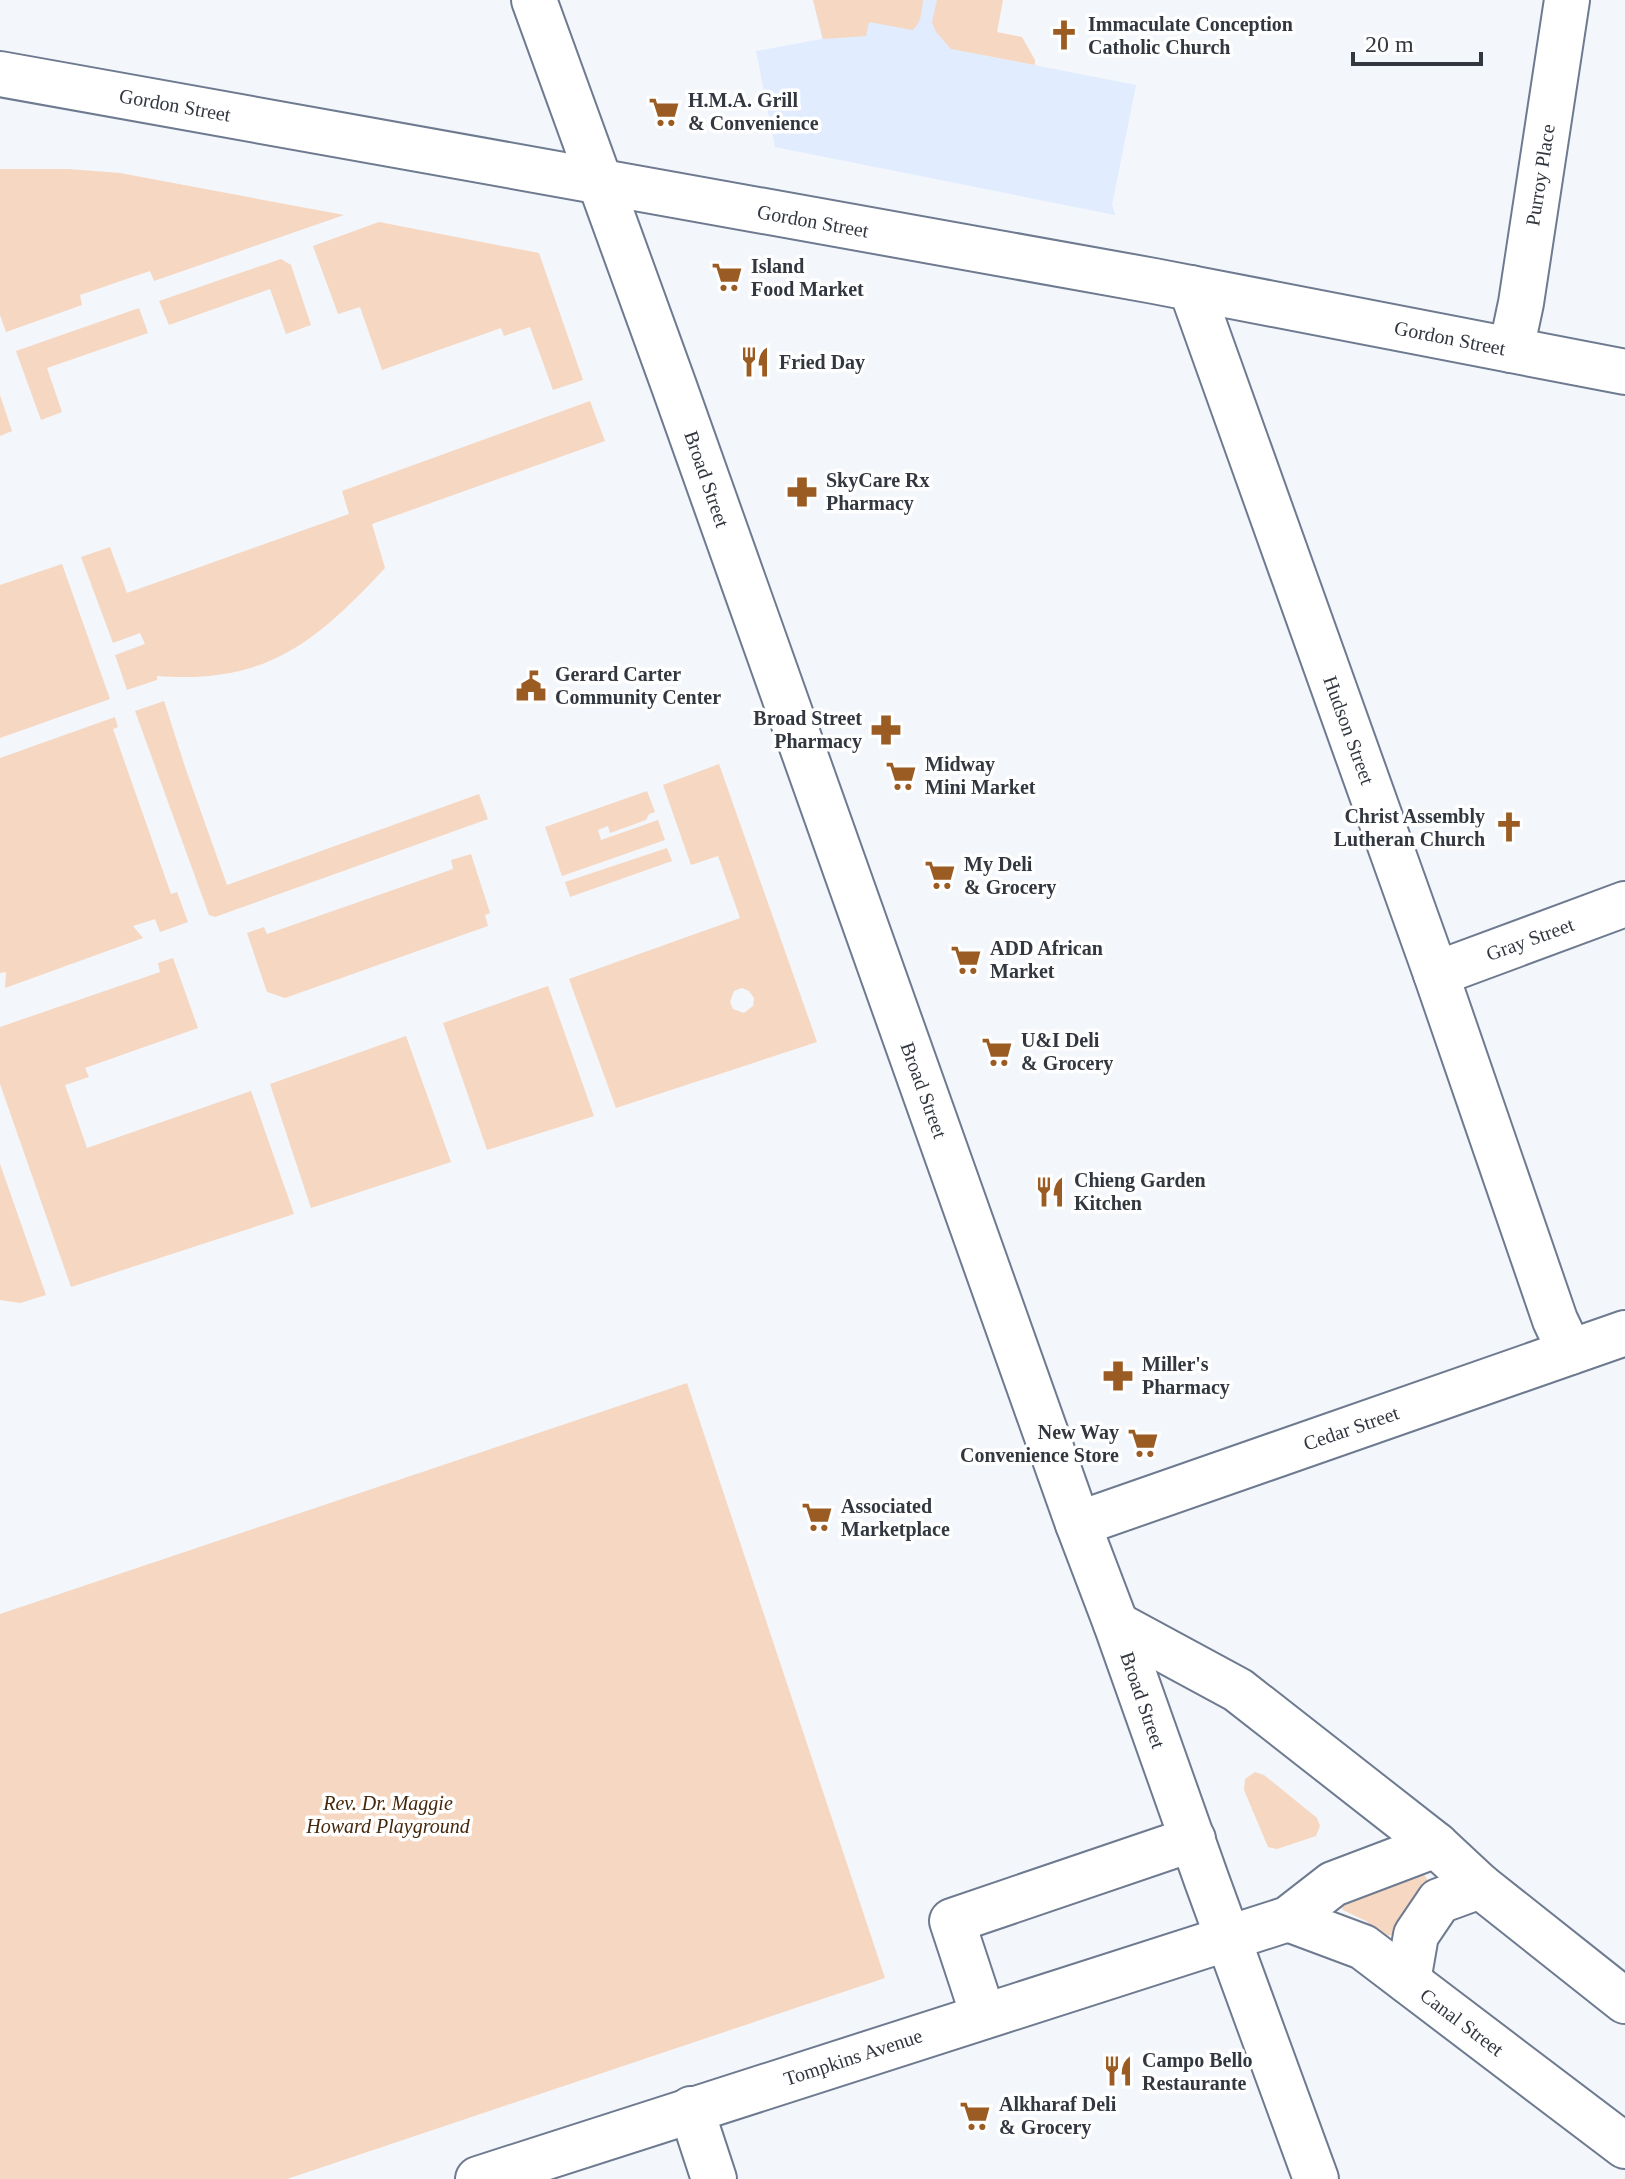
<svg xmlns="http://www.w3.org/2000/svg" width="1625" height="2179" font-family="'Times New Roman',serif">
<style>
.built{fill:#e1ecfe}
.green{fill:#f6d7c1;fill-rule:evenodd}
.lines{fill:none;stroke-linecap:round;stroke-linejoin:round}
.minor-casing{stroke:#6e7a8f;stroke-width:48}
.minor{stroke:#fff;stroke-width:44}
.labels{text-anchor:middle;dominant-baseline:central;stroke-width:7;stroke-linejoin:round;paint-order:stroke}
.poi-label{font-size:20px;font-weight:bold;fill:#323740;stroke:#fff;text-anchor:start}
.street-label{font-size:20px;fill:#323740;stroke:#fff}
.park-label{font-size:20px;font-style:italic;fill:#46270b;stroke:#fff}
</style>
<rect width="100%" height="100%" fill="#f3f6fb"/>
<path class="built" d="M 813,0 L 966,0 L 957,50 L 1136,85 L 1112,205 L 1115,215 L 775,147 L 756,51 L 822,39 Z"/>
<g class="green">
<path d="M 813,0 L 923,0 C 922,10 921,25 912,30 L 869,22 L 866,36 L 823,39 Z"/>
<path d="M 937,0 L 1003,0 L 997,32 L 1022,37 L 1035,60 L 1035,65 L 951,49 L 936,32 L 932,22 Z"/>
<path d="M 0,169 L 68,169 L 120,173 L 344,215 L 154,281 L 150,271 L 80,295 L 82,305 L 6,332 L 0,315 Z"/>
<path d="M 379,222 L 539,253 L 583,380 L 553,390 L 530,327 L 504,336 L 501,328 L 382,370 L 360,307 L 338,314 L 313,246 Z"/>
<path d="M 281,259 L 291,265 L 311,325 L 286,334 L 270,289 L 169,325 L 159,301 Z"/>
<path d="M 139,308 L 148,333 L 47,368 L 62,412 L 41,420 L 16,351 Z"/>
<path d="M 0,395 L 12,431 L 0,436 Z"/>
<path d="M 590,401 L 605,441 L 372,524 L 385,568 C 314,644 266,684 157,676 L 157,680 L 127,690 L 115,655 L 145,644 L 140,633 L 113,643 L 81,557 L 110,547 L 127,593 L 349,514 L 342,491 Z"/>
<path d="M 62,564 L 110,699 L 0,738 L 0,585 Z"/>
<path d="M 164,701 L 185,767 L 227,885 L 479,794 L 488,819 L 215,917 L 209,915 L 135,711 Z"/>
<path d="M 115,717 L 118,727 L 113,729 L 171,894 L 177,892 L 188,922 L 160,932 L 155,919 L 133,926 L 143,938 L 5,988 L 6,972 L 0,973 L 0,758 Z"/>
<path d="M 719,764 L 817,1042 L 616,1108 L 569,979 L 740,918 L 718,856 L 691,865 L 663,785 ZM 742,988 L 749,991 L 754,998 L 753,1006 L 744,1013 L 733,1009 L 730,1002 L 734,991 Z"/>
<path d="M 647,791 L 655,812 L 649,814 L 646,820 L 610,833 L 608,826 L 598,830 L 601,840 L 658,820 L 665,840 L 562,876 L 545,827 Z"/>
<path d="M 667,848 L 672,861 L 570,897 L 565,882 Z"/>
<path d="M 471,854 L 490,913 L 485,915 L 488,926 L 285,998 L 267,992 L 247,933 L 264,927 L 267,934 L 453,869 L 451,860 Z"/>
<path d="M 173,958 L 198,1028 L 85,1068 L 89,1077 L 65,1085 L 87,1148 L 251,1091 L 294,1214 L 71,1287 L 0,1084 L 0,1027 L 160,972 L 158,963 Z"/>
<path d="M 548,986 L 594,1116 L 487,1150 L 443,1023 Z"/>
<path d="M 406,1036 L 451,1162 L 311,1208 L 270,1084 Z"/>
<path d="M 0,1164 L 46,1295 L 20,1303 L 0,1300 Z"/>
<path d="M 687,1383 L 885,1978 L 287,2179 L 0,2179 L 0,1614 Z"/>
<path d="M 1255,1772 L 1264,1775 L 1317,1818 L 1320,1826 L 1316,1836 L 1277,1849 L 1268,1847 L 1244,1790 L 1245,1779 Z"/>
<path d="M 1423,1873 L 1427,1879 L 1425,1887 L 1392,1935 L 1385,1936 L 1379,1933 L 1366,1921 L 1343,1910 L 1339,1902 Z"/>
</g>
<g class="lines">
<g class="minor-casing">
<g id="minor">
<path d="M 534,0 L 674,386 L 1078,1524 L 1116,1624 L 1207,1881 L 1316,2179"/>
<path d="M 0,74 L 1154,281 L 1625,372"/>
<path d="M 1191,288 L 1436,974 L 1555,1320 L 1570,1352"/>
<path d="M 1511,350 L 1521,303 L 1567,0"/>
<path d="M 1436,974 L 1625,904"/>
<path d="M 1078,1524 L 1625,1333"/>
<path d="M 1116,1624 L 1238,1690 L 1436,1845 L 1480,1886 L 1625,2001"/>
<path d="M 1288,1919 L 1363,1947 L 1625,2146"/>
<path d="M 1408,1981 L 1416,1935 L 1439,1901 L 1480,1886"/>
<path d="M 983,2015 L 952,1921 L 1193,1839"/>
<path d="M 691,2109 L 714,2179"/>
<path d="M 478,2179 L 1288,1919 L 1333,1884 L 1436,1845"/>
</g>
</g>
<use href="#minor" class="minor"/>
</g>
<defs>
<g id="church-bare" transform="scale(2.4)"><path d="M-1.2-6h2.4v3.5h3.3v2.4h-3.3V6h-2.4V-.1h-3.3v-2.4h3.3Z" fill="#9b5c24" stroke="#fff" stroke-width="2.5" paint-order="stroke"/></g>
<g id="supermarket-bare" transform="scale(2.4)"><path d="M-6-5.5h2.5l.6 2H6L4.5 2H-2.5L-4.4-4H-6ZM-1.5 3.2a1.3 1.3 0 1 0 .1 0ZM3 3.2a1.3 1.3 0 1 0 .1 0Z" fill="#9b5c24" stroke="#fff" stroke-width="2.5" paint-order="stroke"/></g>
<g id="restaurant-bare" transform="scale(2.4)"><path d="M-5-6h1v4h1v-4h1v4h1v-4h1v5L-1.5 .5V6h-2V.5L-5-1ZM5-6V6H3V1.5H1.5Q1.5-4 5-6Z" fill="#9b5c24" stroke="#fff" stroke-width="2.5" paint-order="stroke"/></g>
<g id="pharmacy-bare" transform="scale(2.4)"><path d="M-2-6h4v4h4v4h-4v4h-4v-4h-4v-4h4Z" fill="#9b5c24" stroke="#fff" stroke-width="2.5" paint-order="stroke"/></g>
<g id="civic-bare" transform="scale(2.4)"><path d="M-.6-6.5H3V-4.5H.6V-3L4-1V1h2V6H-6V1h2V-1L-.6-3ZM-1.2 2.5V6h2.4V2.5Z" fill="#9b5c24" stroke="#fff" stroke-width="2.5" paint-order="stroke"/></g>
</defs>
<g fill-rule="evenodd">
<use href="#church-bare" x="1064" y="35"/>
<use href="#supermarket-bare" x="664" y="112"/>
<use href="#supermarket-bare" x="727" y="277"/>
<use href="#restaurant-bare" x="755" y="362"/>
<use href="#pharmacy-bare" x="802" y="492"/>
<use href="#civic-bare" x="531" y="686"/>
<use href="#pharmacy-bare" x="886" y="730"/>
<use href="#supermarket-bare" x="901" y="776"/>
<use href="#church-bare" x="1509" y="827"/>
<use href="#supermarket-bare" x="940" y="875"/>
<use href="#supermarket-bare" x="966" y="960"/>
<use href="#supermarket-bare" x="997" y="1052"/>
<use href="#restaurant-bare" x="1050" y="1192"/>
<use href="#pharmacy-bare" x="1118" y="1376"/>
<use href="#supermarket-bare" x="1143" y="1443"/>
<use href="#supermarket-bare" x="817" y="1517"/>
<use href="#restaurant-bare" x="1118" y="2071"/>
<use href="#supermarket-bare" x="975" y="2116"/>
</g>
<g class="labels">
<g class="poi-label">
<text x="1088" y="24">Immaculate Conception<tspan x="1088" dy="23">Catholic Church</tspan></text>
<text x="688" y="100">H.M.A. Grill<tspan x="688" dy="23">&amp; Convenience</tspan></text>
<text x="751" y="266">Island<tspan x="751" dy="23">Food Market</tspan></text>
<text x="779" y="362">Fried Day</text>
<text x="826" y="480">SkyCare Rx<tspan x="826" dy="23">Pharmacy</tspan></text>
<text x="555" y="674">Gerard Carter<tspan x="555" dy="23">Community Center</tspan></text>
<text x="862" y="718" text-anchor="end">Broad Street<tspan x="862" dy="23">Pharmacy</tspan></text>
<text x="925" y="764">Midway<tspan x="925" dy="23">Mini Market</tspan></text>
<text x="1485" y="816" text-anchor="end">Christ Assembly<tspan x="1485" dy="23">Lutheran Church</tspan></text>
<text x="964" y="864">My Deli<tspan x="964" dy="23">&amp; Grocery</tspan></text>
<text x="990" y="948">ADD African<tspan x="990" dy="23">Market</tspan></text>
<text x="1021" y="1040">U&amp;I Deli<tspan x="1021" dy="23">&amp; Grocery</tspan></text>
<text x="1074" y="1180">Chieng Garden<tspan x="1074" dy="23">Kitchen</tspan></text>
<text x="1142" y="1364">Miller's<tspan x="1142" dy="23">Pharmacy</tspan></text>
<text x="1119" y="1432" text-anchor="end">New Way<tspan x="1119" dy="23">Convenience Store</tspan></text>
<text x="841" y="1506">Associated<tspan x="841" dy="23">Marketplace</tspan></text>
<text x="1142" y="2060">Campo Bello<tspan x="1142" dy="23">Restaurante</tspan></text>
<text x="999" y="2104">Alkharaf Deli<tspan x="999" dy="23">&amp; Grocery</tspan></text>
</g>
<g class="street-label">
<text transform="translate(175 105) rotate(10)">Gordon Street</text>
<text transform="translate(1540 175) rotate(-81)">Purroy Place</text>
<text transform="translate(813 221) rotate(10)">Gordon Street</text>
<text transform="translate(1450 338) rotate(11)">Gordon Street</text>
<text transform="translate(707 479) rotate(71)">Broad Street</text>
<text transform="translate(1349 730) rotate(70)">Hudson Street</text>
<text transform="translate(1530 939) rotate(-20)">Gray Street</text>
<text transform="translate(924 1090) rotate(70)">Broad Street</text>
<text transform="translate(1351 1428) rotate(-19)">Cedar Street</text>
<text transform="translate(1143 1700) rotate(71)">Broad Street</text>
<text transform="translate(1462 2022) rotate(37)">Canal Street</text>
<text transform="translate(853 2057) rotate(-18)">Tompkins Avenue</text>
</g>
<g class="park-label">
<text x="388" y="1803">Rev. Dr. Maggie<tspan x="388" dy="23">Howard Playground</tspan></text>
</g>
</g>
<path d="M1353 52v12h128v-12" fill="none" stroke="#323740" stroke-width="4"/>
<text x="1365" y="52" font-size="24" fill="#323740" stroke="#ffffff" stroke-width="6" paint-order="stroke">20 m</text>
</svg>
